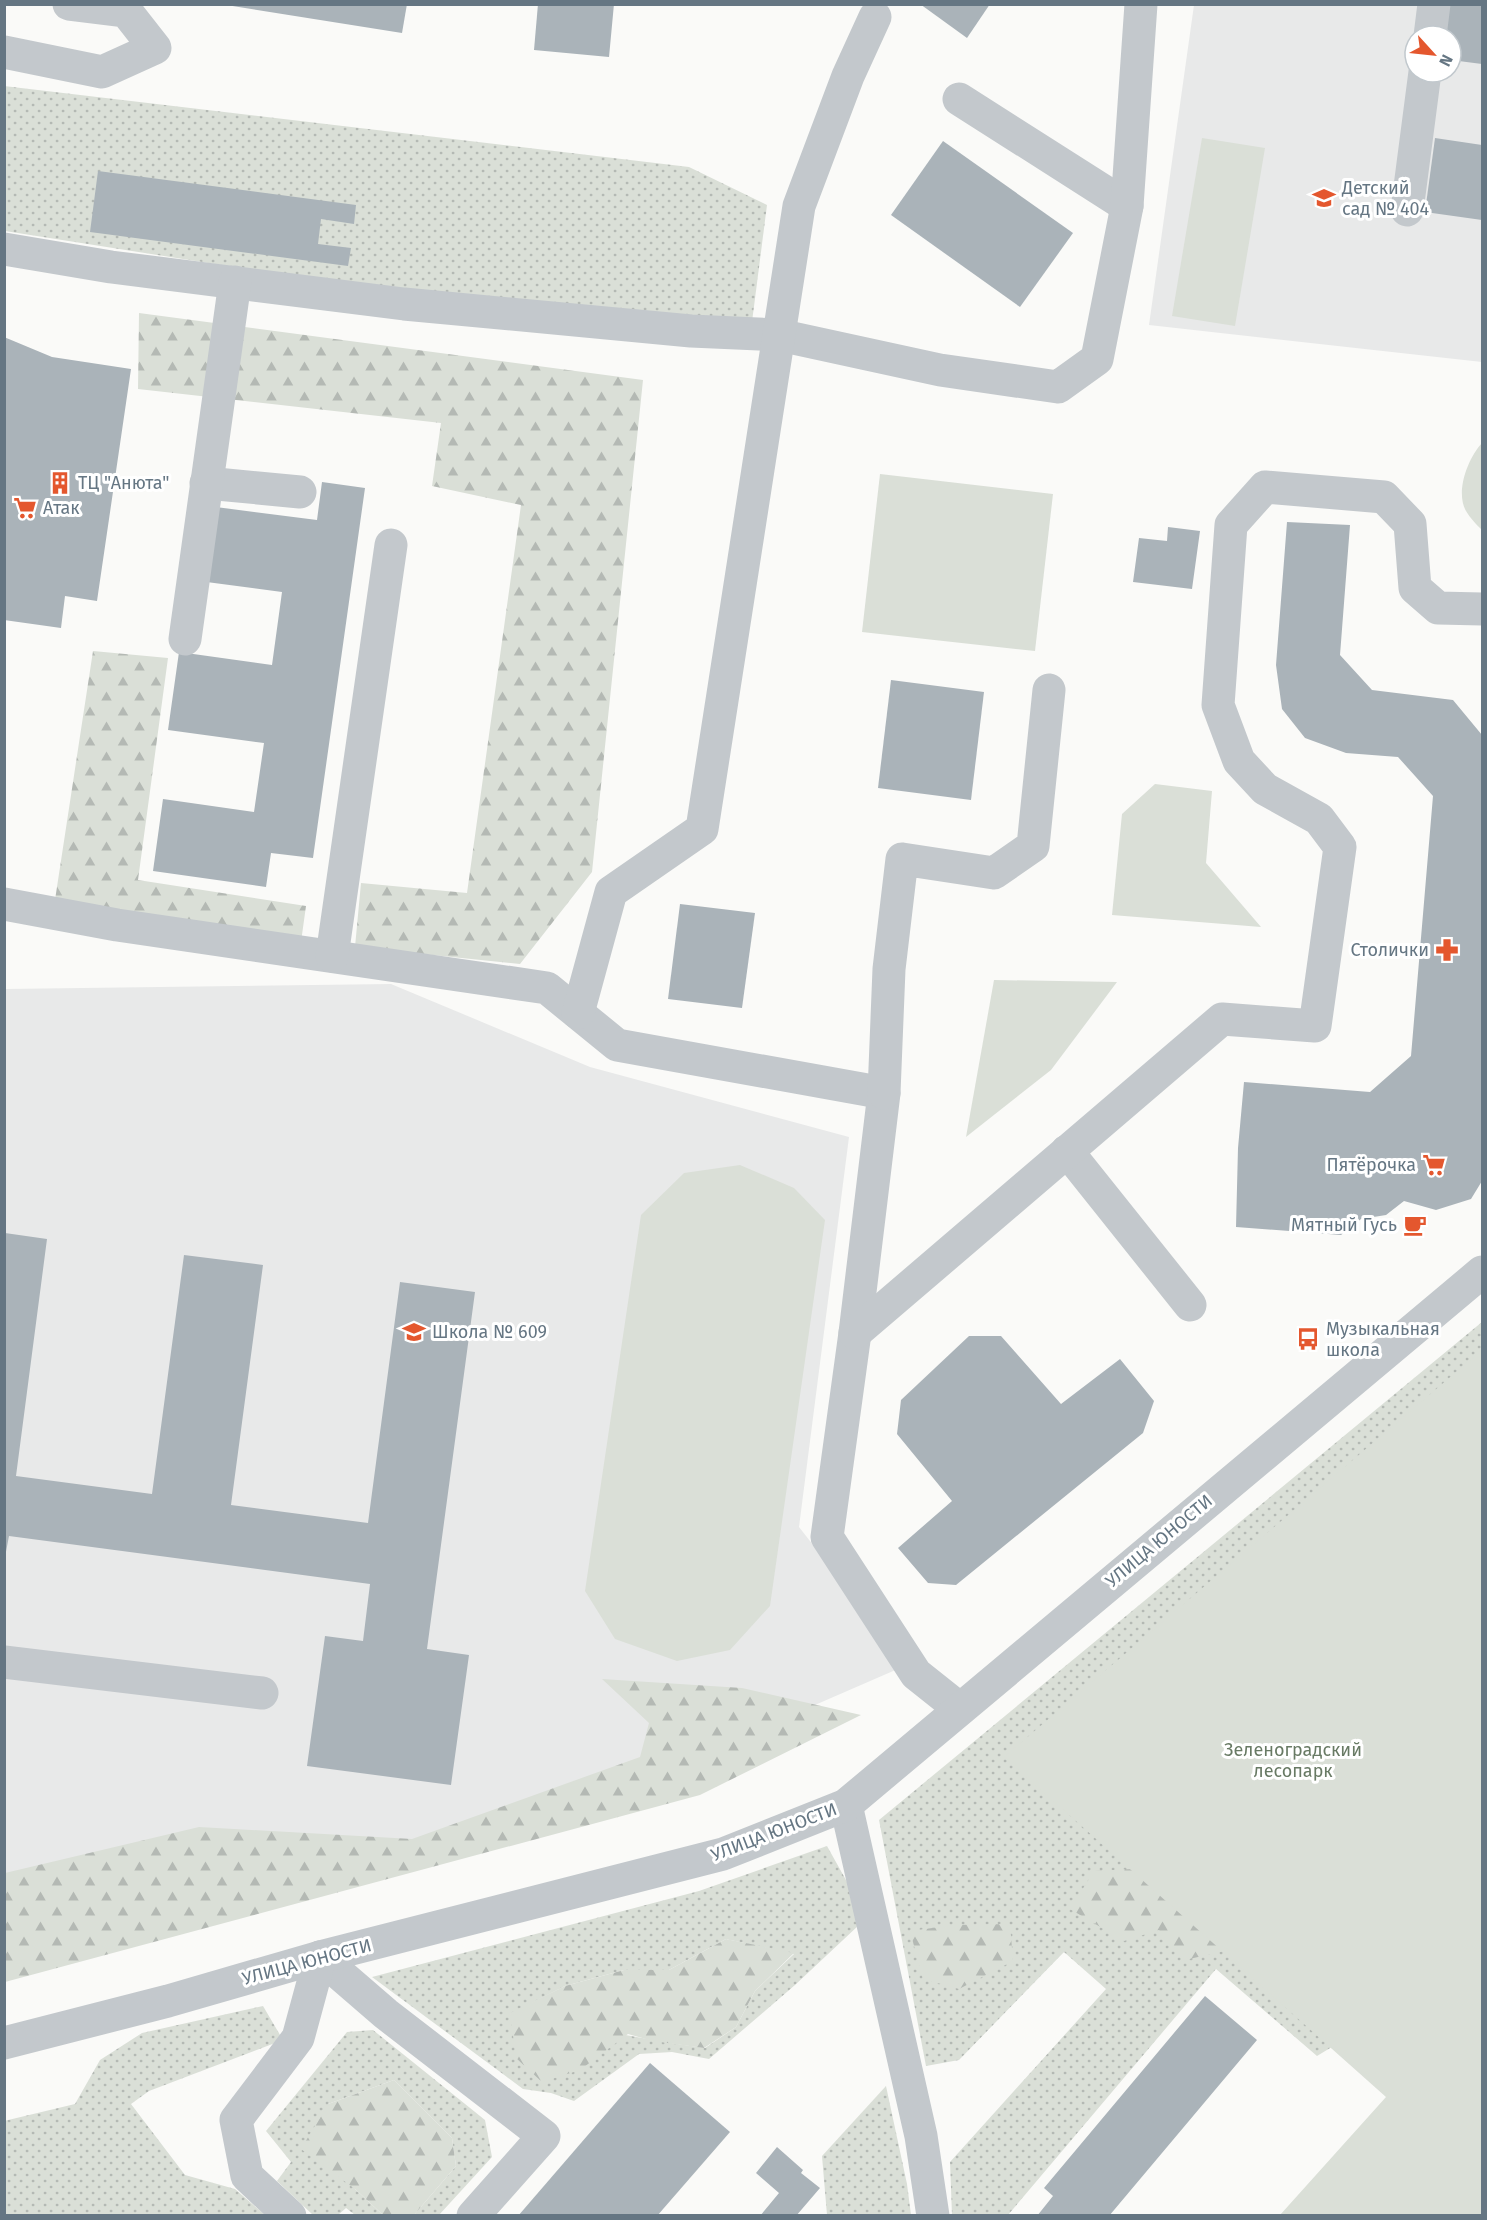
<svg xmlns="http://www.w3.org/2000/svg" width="1487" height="2220" font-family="'Fira Sans',sans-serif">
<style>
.built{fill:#e8e9e9;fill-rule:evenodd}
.grass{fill:url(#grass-dots);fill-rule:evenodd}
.forest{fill:url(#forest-firs)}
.green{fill:#dadfd7}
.building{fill:#aab3b9}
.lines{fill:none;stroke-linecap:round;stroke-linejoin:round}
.minor{stroke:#c3c8cc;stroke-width:33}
.labels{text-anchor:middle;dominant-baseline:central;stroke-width:6;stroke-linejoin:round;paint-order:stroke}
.poi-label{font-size:18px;fill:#657683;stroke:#fff;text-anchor:start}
.street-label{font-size:18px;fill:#657683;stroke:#fff}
.park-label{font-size:18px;fill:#687a64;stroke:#fff}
</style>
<defs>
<pattern id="grass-dots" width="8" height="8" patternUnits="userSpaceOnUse" patternTransform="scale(1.5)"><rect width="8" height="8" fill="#dadfd7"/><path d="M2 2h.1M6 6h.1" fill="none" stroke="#b4b9b4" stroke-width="1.8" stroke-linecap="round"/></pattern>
<pattern id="forest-firs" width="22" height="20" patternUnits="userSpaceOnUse" patternTransform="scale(1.5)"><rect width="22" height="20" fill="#dadfd7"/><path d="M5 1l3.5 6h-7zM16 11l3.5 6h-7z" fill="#b4b9b4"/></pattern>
</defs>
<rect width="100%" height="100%" fill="#fafaf8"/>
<g class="built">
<path d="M 1194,5 L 1482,5 L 1482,362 L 1149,325 ZM 1415,36 L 1451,36 L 1451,72 L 1415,72 Z"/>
<path d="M 391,984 L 590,1067 L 849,1137 L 799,1527 L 907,1665 L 596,1800 L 5,1964 L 5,989 Z"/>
</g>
<g class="grass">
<path d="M 4,86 L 689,167 L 767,205 L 752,322 L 348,285 L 5,231 Z"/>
<path d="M 1482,1322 L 1482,1416 L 1368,2025 L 1317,2056 L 1216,1969 L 1008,2215 L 952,2215 L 950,2162 L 1106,1989 L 1064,1952 L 959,2060 L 926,2066 L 879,1820 Z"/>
<path d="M 827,1846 L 856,1898 L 859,1925 L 795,1985 L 709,2059 L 672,2052 L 639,2054 L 574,2101 L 551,2093 L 523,2089 L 372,1977 L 699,1891 ZM 726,1939 L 794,1954 L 755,1991 L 736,2027 L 705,2048 C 639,2039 575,2025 510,2014 L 565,1986 L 624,1970 L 669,1970 Z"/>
<path d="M 263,2006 L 283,2040 L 149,2091 L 131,2104 L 185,2175 L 235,2189 L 265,2215 L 5,2215 L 4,2121 L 75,2104 L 100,2060 L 142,2033 Z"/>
<path d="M 373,2030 L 485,2120 L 492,2157 L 439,2215 L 414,2215 L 456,2166 L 452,2138 L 394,2080 L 328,2104 L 355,2189 L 383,2215 L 355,2215 L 346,2208 L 338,2215 L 313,2215 L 277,2181 L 291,2162 L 266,2131 L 347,2032 Z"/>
<path d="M 886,2086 L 907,2184 L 911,2215 L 827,2215 L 822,2156 Z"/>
</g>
<g class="forest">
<path d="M 139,313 L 643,380 L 592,872 L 520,964 L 355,947 L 361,883 L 467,893 L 521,505 L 432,486 L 441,423 L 138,389 Z"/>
<path d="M 93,651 L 168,658 L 138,880 L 306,906 L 301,942 L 55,900 Z"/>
<path d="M 602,1679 L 742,1688 L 861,1715 L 700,1795 L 5,1982 L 5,1873 L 199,1827 L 412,1839 L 640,1757 L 649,1723 Z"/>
<path d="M 1153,1868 L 1237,1948 L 1185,1960 L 1159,1930 L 1124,1941 L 1070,1909 L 1094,1871 Z"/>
<path d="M 1010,1924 L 1013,1961 L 959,1989 L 923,1979 L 910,1931 L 955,1925 Z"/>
<path d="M 726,1939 L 794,1953 L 755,1991 L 736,2027 L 704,2048 L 653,2041 L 628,2034 L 580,2070 L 542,2082 L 516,2058 L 510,2013 L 565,1986 L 624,1970 L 669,1970 Z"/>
<path d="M 394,2080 L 452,2138 L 456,2166 L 414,2215 L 383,2215 L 355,2189 L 301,2149 L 328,2104 Z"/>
</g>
<g class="green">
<path d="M 1202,138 L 1265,148 L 1235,326 L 1172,316 Z"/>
<path d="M 1482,443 L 1482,530 C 1477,525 1470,518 1466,511 C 1455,492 1468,458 1482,443 Z"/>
<path d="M 880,474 L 1053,494 L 1035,651 L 862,632 Z"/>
<path d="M 1155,784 L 1212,791 L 1206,863 L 1261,927 L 1112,915 L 1122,814 Z"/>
<path d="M 994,980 L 1117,982 L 1051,1070 L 966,1137 Z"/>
<path d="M 740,1165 L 794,1188 L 825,1220 L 770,1606 L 730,1650 L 677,1661 L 615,1639 L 585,1591 L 641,1215 L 684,1173 Z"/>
<path d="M 1482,1350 L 1482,2215 L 1280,2215 L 1386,2097 L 1004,1757 Z"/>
</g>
<g class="building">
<path d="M 220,4 L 407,4 L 402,33 Z"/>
<path d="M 538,4 L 614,4 L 609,57 L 534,50 Z"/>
<path d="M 920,4 L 990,4 L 967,38 Z"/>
<path d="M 1448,4 L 1482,4 L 1482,64 L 1451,60 L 1451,36 L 1444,36 Z"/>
<path d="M 1435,138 L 1482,145 L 1482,220 L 1425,212 Z"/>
<path d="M 943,141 L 1073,233 L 1020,307 L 891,215 Z"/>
<path d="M 98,171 L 356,205 L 354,224 L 321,219 L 318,244 L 351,248 L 348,266 L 90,232 Z"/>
<path d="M 4,337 L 52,357 L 131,369 L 97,601 L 65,596 L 61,628 L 4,620 Z"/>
<path d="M 322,482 L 365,488 L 313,858 L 271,853 L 266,887 L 153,871 L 163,799 L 254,812 L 264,743 L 168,730 L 179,652 L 272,665 L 282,592 L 199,581 L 208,506 L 317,520 Z"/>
<path d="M 1287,522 L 1350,525 L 1340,655 L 1372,690 L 1453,700 L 1482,735 L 1482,1181 L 1471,1199 L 1436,1210 L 1404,1201 L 1386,1215 L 1361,1219 L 1341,1235 L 1236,1227 L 1238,1148 L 1244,1082 L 1370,1092 L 1411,1056 L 1433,796 L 1398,757 L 1346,753 L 1305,738 L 1282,709 L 1276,665 Z"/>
<path d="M 1168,527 L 1200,531 L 1192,589 L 1133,582 L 1139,538 L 1167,541 Z"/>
<path d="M 891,680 L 984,692 L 971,800 L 878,788 Z"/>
<path d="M 680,904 L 755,913 L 742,1008 L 668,999 Z"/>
<path d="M 5,1233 L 47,1239 L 16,1476 L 152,1494 L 184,1255 L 263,1265 L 231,1505 L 368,1523 L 400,1282 L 475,1292 L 427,1649 L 469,1655 L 451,1785 L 307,1766 L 325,1636 L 363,1641 L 370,1584 L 9,1536 L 5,1557 Z"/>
<path d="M 969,1336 L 1001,1336 L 1061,1404 L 1120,1359 L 1154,1401 L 1143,1433 L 956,1585 L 928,1583 L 898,1548 L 952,1501 L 897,1434 L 901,1400 Z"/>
<path d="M 1205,1996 L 1257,2040 L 1109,2216 L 1037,2216 L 1053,2196 L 1044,2188 Z"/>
<path d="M 650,2063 L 730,2132 L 657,2216 L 518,2216 Z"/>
<path d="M 777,2147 L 803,2170 L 801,2173 L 820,2188 L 796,2216 L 760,2216 L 779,2193 L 756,2173 Z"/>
</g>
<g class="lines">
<g class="minor">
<path d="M 1430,36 L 1434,4"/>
<path d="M 4,52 L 102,72 L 155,48 L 126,11 L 69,4"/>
<path d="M 959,99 L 1127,206"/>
<path d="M 1407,210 L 1425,72"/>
<path d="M 4,249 L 111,267 L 404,304 L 691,331 L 779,335 L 940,370 L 1058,387 L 1097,359 L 1127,206 L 1141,4"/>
<path d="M 206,483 L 300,492"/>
<path d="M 185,639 L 235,282"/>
<path d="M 4,904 L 117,925 L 547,988 L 617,1045 L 884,1093 L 855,1333 L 827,1537 L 916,1674 L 960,1709"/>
<path d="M 332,956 L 391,545"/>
<path d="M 578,1013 L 611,892 L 702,829 L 799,206 L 848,76 L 875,17"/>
<path d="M 884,1093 L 889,969 L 902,859 L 994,873 L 1033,846 L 1049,690"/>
<path d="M 1067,1151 L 1190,1305"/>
<path d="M 855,1333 L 1222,1019 L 1315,1026 L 1340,847 L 1319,819 L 1265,789 L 1239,761 L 1218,705 L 1231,525 L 1265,487 L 1384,497 L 1410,524 L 1415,588 L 1438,608 L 1482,609"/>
<path d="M 4,1662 L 262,1693"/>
<path d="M 846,1805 L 921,2136 L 933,2216"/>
<path d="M 320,1957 L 386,2014 L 544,2136 L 473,2216"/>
<path d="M 4,2043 L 168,2001 L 320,1957 L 723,1854 L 846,1805 L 1482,1272"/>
<path d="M 290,2216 L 247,2176 L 236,2120 L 298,2038 L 320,1957"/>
</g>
</g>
<defs>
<g id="school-bare" transform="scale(1.8)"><path d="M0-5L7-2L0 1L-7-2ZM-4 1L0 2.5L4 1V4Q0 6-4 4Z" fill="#e4572e" stroke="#fff" stroke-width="2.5" paint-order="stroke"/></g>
<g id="building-bare" transform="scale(1.8)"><path d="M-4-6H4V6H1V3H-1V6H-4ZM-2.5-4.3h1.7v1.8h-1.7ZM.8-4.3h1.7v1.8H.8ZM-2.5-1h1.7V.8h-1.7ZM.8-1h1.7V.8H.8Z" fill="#e4572e" stroke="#fff" stroke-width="2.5" paint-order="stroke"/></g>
<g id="supermarket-bare" transform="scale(1.8)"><path d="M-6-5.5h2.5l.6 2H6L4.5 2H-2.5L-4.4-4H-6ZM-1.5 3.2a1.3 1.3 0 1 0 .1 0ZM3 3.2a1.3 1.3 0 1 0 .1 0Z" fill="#e4572e" stroke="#fff" stroke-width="2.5" paint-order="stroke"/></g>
<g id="pharmacy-bare" transform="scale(1.8)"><path d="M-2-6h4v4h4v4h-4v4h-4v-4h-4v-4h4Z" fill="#e4572e" stroke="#fff" stroke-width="2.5" paint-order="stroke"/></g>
<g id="cafe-bare" transform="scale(1.8)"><path d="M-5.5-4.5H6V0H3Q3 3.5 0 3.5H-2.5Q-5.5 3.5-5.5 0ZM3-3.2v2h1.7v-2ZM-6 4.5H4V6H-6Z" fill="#e4572e" stroke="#fff" stroke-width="2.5" paint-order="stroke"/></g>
<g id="bus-bare" transform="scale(1.8)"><path d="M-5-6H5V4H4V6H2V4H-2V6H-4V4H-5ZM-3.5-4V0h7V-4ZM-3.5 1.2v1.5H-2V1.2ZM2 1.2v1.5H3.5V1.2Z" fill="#e4572e" stroke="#fff" stroke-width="2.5" paint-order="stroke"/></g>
</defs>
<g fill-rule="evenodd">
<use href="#school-bare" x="1324" y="198"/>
<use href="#building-bare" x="60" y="483"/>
<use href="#supermarket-bare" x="25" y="508"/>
<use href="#pharmacy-bare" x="1447" y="950"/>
<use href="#supermarket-bare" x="1434" y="1165"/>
<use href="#cafe-bare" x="1415" y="1225"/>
<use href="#school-bare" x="414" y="1332"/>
<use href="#bus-bare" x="1308" y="1339"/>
</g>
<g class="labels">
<g class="poi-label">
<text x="1342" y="188">Детский<tspan x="1342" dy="21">сад № 404</tspan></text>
<text x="78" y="483">ТЦ "Анюта"</text>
<text x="43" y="508">Атак</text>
<text x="1429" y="950" text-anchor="end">Столички</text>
<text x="1416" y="1165" text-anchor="end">Пятёрочка</text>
<text x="1397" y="1225" text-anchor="end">Мятный Гусь</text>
<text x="1326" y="1329">Музыкальная<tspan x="1326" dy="21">школа</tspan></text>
<text x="432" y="1332">Школа № 609</text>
</g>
<g class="street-label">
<text transform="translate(1159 1541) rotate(-40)">УЛИЦА ЮНОСТИ</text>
<text transform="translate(774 1832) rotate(-21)">УЛИЦА ЮНОСТИ</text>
<text transform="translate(307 1962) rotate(-15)">УЛИЦА ЮНОСТИ</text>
</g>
<g class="park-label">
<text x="1293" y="1750">Зеленоградский<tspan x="1293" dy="21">лесопарк</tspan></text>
</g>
</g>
<rect width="1487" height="2220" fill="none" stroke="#657683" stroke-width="12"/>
<g transform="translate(1433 54) rotate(117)"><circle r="28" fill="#ffffff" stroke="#c1c8cd" stroke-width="1.5"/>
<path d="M0-4.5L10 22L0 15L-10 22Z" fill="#e4572e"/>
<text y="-9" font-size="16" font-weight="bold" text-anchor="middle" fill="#657683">N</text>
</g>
</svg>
